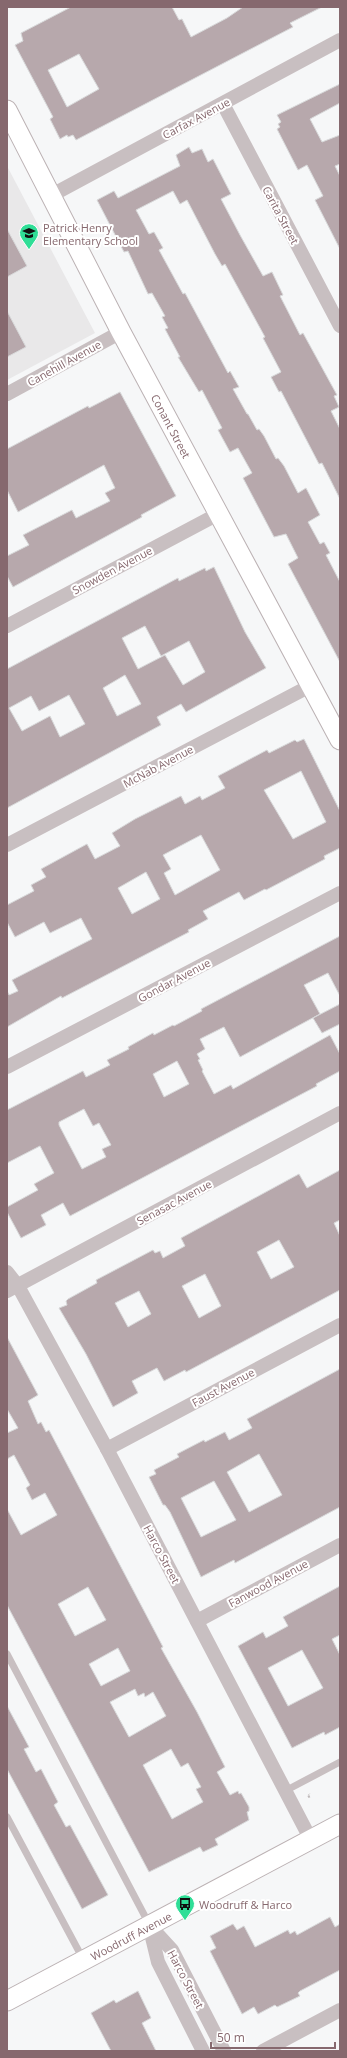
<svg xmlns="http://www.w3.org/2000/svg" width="347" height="2058" font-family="'Open Sans',sans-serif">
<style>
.built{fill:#e9e8e9}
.building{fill:#b7a8ac;stroke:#d8d9da;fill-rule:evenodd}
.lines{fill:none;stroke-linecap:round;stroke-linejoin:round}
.secondary-casing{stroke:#bcb2b4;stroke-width:21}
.path{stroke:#c0babb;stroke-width:2.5;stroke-dasharray:2 2;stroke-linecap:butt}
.lane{stroke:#c8bfc1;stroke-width:7}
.street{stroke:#c8bfc1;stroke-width:14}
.secondary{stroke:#fff;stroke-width:19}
.labels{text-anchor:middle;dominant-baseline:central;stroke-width:4;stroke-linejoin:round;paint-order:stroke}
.street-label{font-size:11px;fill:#86686e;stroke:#fff}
.poi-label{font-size:11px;fill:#86686e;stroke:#fff;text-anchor:start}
</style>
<rect width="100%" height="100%" fill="#f6f7f8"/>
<path class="built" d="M 7,166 L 95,333 L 7,380 Z"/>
<g class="building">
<path d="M 71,7 L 172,7 L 179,20 L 182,19 L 191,37 L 227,18 L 243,7 L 322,7 L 290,23 L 293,27 L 76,140 L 73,135 L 68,137 L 67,135 L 60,139 L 50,119 L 53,117 L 15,45 L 23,41 L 21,33 ZM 79,54 L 99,89 L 67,107 L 48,70 Z"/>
<path d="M 340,84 L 340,103 L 310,119 L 322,142 L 340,135 L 340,164 L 335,166 L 340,176 L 340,249 L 315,200 L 323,196 L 307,165 L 298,170 L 277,129 L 280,127 L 278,124 L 281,122 L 277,115 Z"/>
<path d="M 189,147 L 192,153 L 202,149 L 208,162 L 213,159 L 231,194 L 221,199 L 240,235 L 263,276 L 272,272 L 283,295 L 280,296 L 300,335 L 303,333 L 337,395 L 334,396 L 339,407 L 331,411 L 340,429 L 340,499 L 322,463 L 319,464 L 281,391 L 279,392 L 271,377 L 281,372 L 263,338 L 265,337 L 225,264 L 222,266 L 215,254 L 187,200 L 180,204 L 173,191 L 136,210 L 149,234 L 154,232 L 163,248 L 159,250 L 183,294 L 185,293 L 228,373 L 230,371 L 239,387 L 233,389 L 247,414 L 248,414 L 257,430 L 259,429 L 264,436 L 276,459 L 278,458 L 284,466 L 298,493 L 306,488 L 320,515 L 308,522 L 320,544 L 324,542 L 330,553 L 326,555 L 340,582 L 340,662 L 288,564 L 298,558 L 286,534 L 274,537 L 243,478 L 252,473 L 238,448 L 230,452 L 218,430 L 222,428 L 202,390 L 199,392 L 178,357 L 180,357 L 165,329 L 168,328 L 162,317 L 165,316 L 152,293 L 148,294 L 128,251 L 124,252 L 97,200 L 114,191 L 118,198 L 180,166 L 176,155 Z"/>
<path d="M 7,229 L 27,266 L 7,277 Z"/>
<path d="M 7,311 L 26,347 L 7,357 Z"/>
<path d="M 120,392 L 176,496 L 141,515 L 142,517 L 13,587 L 7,576 L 7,556 L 29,545 L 23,535 L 72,510 L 76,518 L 110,501 L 105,493 L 115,488 L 104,465 L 18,512 L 7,490 L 7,449 L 88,406 L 89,408 Z"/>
<path d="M 214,567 L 245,632 L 266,668 L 186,712 L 181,704 L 157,717 L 161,725 L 7,808 L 7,669 L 178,578 L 179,581 L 205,568 L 206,571 ZM 145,626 L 161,656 L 189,641 L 205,672 L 183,685 L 165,655 L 138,669 L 122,638 ZM 125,675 L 141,704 L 117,716 L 103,688 ZM 69,695 L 85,724 L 60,737 L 50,716 L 22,731 L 9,708 L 31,696 L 39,711 Z"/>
<path d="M 304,739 L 340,811 L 340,848 L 324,856 L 325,859 L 266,890 L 265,889 L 244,900 L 239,892 L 203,911 L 208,919 L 188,930 L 189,932 L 62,998 L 61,996 L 7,1027 L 7,991 L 9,995 L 18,991 L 12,980 L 92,939 L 81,918 L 50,933 L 44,922 L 15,937 L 7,922 L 7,905 L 34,891 L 31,885 L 46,877 L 41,869 L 87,844 L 95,859 L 120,846 L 112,833 L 135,819 L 181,796 L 185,804 L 200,796 L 202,800 L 225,788 L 218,776 L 267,750 L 269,753 L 295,740 L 297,742 ZM 301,771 L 326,822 L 293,839 L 264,790 ZM 201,835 L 220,870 L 175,895 L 164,873 L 171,869 L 163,855 ZM 146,872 L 160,899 L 132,914 L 118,888 Z"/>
<path d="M 340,936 L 340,996 L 328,973 L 304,985 L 320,1014 L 240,1057 L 224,1027 L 200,1039 L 205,1049 L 197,1054 L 200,1059 L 198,1060 L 203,1070 L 202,1071 L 214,1094 L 231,1085 L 233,1089 L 330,1035 L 340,1054 L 340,1071 L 316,1084 L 317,1086 L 70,1216 L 63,1203 L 41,1215 L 46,1225 L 21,1238 L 7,1212 L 7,1207 L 38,1190 L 34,1184 L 54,1173 L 40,1146 L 7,1163 L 7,1110 L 83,1071 L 86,1077 L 110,1065 L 107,1060 L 129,1049 L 128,1047 L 153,1033 L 154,1035 L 173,1025 L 174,1026 L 202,1011 L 201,1009 ZM 177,1061 L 189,1084 L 164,1097 L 153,1074 ZM 84,1109 L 93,1126 L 99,1123 L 111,1145 L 102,1149 L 106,1157 L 82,1169 L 59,1125 L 59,1122 Z"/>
<path d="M 340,1004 L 340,1024 L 322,1033 L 313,1018 Z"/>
<path d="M 340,1170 L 340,1220 L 334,1223 L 340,1236 L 340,1290 L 186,1372 L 185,1370 L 164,1381 L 157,1368 L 132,1381 L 138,1393 L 113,1407 L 86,1354 L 59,1308 L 67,1305 L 66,1301 L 68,1299 L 97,1283 L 96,1280 L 153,1250 L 155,1253 L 160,1251 L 163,1258 L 185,1246 L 181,1238 L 299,1174 L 307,1188 ZM 279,1240 L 294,1267 L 271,1279 L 257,1252 ZM 205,1274 L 221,1306 L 199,1318 L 182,1286 ZM 139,1291 L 151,1314 L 128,1327 L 115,1303 Z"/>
<path d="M 7,1337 L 38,1395 L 28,1401 L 38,1424 L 41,1422 L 46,1432 L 49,1430 L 163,1647 L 161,1648 L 197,1712 L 225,1767 L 217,1772 L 230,1795 L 238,1791 L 239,1794 L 241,1793 L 249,1807 L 249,1811 L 247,1812 L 249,1820 L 215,1839 L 218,1845 L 203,1852 L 200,1847 L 149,1872 L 7,1605 L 7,1509 L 21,1535 L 57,1515 L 45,1493 L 32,1500 L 26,1488 L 30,1485 L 14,1455 L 7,1459 L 7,1433 L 18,1428 L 7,1409 ZM 88,1587 L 106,1620 L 75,1636 L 58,1604 ZM 118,1648 L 130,1671 L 101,1686 L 89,1664 ZM 135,1689 L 138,1696 L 144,1693 L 145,1697 L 153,1692 L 166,1716 L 129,1737 L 110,1702 ZM 171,1749 L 181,1767 L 188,1763 L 201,1787 L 196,1789 L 203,1802 L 172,1819 L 143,1765 Z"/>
<path d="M 340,1369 L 340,1507 L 235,1563 L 234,1560 L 201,1577 L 170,1512 L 165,1505 L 163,1505 L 149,1477 L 156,1474 L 154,1470 L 179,1457 L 177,1454 L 204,1440 L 205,1442 L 225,1432 L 229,1440 L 252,1428 L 247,1419 ZM 259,1454 L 282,1495 L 249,1512 L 227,1472 ZM 214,1481 L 236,1520 L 201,1537 L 181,1498 Z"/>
<path d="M 340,1586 L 340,1635 L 332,1639 L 340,1655 L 340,1727 L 325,1735 L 324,1732 L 292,1748 L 238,1646 L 263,1632 L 266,1638 L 288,1626 L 283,1617 ZM 302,1650 L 323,1688 L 288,1706 L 268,1668 Z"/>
<path d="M 7,1706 L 29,1747 L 24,1749 L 36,1772 L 41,1769 L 58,1802 L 54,1805 L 66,1827 L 70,1825 L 108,1895 L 82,1909 L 7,1769 Z"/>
<path d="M 330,1917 L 335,1927 L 340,1924 L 340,1970 L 300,1991 L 298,1993 L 300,1996 L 277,2007 L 275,2005 L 258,2014 L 254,2007 L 242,2014 L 210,1951 L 216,1948 L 210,1936 L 233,1924 L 237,1930 L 244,1926 L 255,1947 L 288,1930 L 290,1934 L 295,1931 L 297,1935 Z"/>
<path d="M 138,1991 L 151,2018 L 142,2023 L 156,2051 L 111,2051 L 91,2013 L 114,2000 L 116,2003 Z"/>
</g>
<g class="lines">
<g class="secondary-casing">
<g id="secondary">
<path d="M 7,110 L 121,332 L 340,740"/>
<path d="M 7,2001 L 340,1824"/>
</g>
</g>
<path class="path" d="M 308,1797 L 310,1796 L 309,1794"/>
<g class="lane">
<path d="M 7,1654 L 149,1924"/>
<path d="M 285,1791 L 340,1762"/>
<path d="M 7,1817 L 83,1959"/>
</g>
<g class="street">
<path d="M 223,104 L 340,326"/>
<path d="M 52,195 L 340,40"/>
<path d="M 7,394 L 121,332"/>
<path d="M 7,626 L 218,514"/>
<path d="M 7,845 L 310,686"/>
<path d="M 7,1067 L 340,893"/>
<path d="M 7,1272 L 18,1286 L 107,1449 L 311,1840"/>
<path d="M 7,1291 L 340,1113"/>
<path d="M 107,1449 L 340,1325"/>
<path d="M 197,1621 L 340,1545"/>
<path d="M 150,1926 L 172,1950 L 224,2051"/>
<path d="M 150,1929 L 158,1962 L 203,2051"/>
<path d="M 263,2051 L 340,2010"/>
</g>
<use href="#secondary" class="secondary"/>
</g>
<defs>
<g id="school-pin" transform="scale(1)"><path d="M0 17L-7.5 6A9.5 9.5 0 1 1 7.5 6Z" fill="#30de97" stroke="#fff"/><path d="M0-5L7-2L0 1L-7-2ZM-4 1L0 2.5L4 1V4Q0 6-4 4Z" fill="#111"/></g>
<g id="bus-pin" transform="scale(1)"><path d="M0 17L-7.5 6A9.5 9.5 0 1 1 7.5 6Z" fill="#30de97" stroke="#fff"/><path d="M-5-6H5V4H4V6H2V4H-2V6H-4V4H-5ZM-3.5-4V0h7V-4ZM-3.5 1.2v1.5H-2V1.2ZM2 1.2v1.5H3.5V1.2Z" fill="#111"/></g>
</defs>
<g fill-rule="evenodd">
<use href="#school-pin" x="29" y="233"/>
<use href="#bus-pin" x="185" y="1904"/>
</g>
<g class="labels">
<g class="street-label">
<text transform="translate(196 118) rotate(-28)">Carfax Avenue</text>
<text transform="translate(281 215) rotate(62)">Carita Street</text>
<text transform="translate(64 363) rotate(-29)">Canehill Avenue</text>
<text transform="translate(171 426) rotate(62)">Conant Street</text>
<text transform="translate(112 570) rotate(-28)">Snowden Avenue</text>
<text transform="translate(158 766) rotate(-28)">McNab Avenue</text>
<text transform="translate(174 980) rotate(-28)">Gondar Avenue</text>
<text transform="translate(174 1202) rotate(-28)">Senasac Avenue</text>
<text transform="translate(223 1387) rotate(-28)">Faust Avenue</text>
<text transform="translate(162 1554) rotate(62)">Harco Street</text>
<text transform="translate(268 1583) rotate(-28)">Fanwood Avenue</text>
<text transform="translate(131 1936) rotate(-28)">Woodruff Avenue</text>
<text transform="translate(186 1979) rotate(62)">Harco Street</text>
</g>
<g class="poi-label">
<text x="43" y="227">Patrick Henry<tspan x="43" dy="13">Elementary School</tspan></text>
<text x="199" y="1904">Woodruff &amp; Harco</text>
</g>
</g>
<rect width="347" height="2058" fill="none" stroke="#86686e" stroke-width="16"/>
<path d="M211 2042v6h124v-6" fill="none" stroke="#86686e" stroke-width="2"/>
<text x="217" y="2042" font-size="12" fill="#86686e" stroke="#ffffff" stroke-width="3" paint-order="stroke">50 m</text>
</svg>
